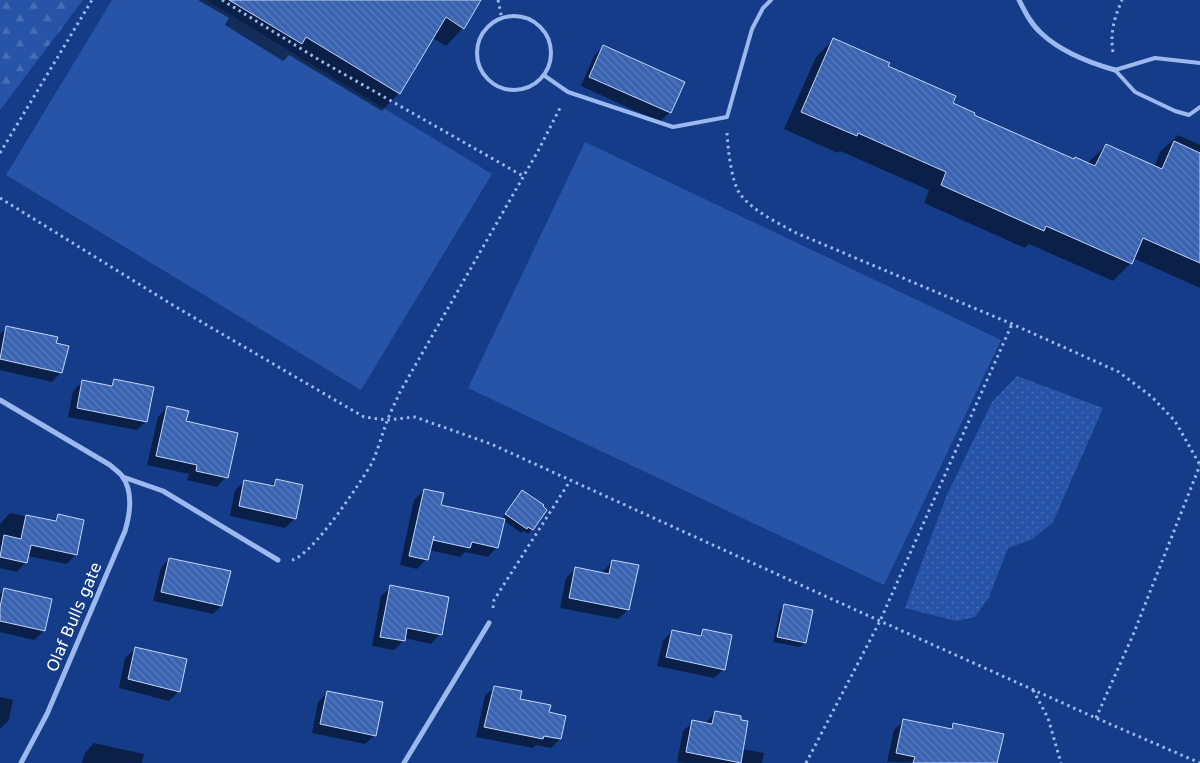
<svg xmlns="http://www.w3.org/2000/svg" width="1200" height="763" font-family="'DejaVu Sans',sans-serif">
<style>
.grass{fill:url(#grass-dots)}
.forest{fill:url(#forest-firs)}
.garden{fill:#2754a7}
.shadow{fill:#0007;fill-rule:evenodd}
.building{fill:url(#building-back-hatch);stroke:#c1d6fb}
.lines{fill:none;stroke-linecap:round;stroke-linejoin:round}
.path{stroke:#9bb9ef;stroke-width:3;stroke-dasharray:2.5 4;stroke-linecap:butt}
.service{stroke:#9bb9ef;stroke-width:4}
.minor{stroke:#9bb9ef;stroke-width:5}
.labels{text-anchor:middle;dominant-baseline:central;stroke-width:4;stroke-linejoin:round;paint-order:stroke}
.street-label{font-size:16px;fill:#fff;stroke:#153c88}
</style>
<defs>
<pattern id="grass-dots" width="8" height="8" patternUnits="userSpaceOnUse" patternTransform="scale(1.25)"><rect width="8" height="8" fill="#2754a7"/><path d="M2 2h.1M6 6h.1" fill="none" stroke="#476eb4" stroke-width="1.8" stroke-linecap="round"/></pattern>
<pattern id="forest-firs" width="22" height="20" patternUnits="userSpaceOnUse" patternTransform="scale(1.25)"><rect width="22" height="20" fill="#2754a7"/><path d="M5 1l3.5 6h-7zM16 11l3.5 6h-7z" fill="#476eb4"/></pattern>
<pattern id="building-back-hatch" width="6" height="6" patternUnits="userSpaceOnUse" patternTransform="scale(1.25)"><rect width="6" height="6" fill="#3963b0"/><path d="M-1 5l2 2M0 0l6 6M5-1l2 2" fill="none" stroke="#577abc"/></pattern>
</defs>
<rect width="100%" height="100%" fill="#153c88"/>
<path class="grass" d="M 1017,376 L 1103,408 L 1053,522 L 1033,539 L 1008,548 L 989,597 L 975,617 L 956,621 L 905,608 L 946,497 L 992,402 Z"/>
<path class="forest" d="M 0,0 L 83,0 L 0,110 Z"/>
<g class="garden">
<path d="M 112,0 L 206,0 L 492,174 L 361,390 L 6,175 Z"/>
<path d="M 585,142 L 1001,340 L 884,585 L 468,388 Z"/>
</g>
<g class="shadow">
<path d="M 198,0 L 468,0 L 463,28 L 446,46 L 433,38 L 399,93 L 382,111 L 289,55 L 283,61 L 225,25 L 229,18 Z"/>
<path d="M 834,39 L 887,67 L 972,116 L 1073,160 L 1088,163 L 1106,145 L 1154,167 L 1160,152 L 1178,135 L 1200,145 L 1200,288 L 1133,258 L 1131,263 L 1113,281 L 1029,244 L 1025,248 L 924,203 L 929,190 L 840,151 L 838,153 L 784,129 L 816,57 Z"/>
<path d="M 603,47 L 670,112 L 660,122 L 581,86 L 594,56 Z"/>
<path d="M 7,327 L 55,344 L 61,372 L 52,382 L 0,370 L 0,334 Z"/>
<path d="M 83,381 L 108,386 L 114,381 L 146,421 L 137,430 L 68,417 L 73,391 Z"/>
<path d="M 167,407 L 185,422 L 226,477 L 217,487 L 187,480 L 189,474 L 147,465 L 158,417 Z"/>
<path d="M 276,480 L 295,518 L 285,528 L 230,516 L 235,490 L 245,481 L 270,486 Z"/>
<path d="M 424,490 L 440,506 L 502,519 L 522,491 L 546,510 L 528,534 L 523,531 L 521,533 L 503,520 L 497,547 L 488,557 L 465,552 L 460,557 L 429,550 L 426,559 L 417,569 L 400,565 L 414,500 Z"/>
<path d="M 10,513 L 52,522 L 58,516 L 76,554 L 67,564 L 28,556 L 26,562 L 17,572 L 0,568 L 0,524 Z"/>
<path d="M 169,559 L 221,606 L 213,614 L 153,601 L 161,568 Z"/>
<path d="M 613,561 L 637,566 L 628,610 L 618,619 L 560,608 L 566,578 L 575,569 L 602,574 L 603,571 Z"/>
<path d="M 391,587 L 440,634 L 431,644 L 404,638 L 403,641 L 394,650 L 372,646 L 381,596 Z"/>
<path d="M 5,590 L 44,631 L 34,640 L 0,632 L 0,594 Z"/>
<path d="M 785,605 L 811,611 L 804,643 L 800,647 L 773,642 L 780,610 Z"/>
<path d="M 672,631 L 698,636 L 703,631 L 724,669 L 714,678 L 657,666 L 663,641 Z"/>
<path d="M 135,649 L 178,692 L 169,701 L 119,688 L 125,658 Z"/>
<path d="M 494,687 L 548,713 L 560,739 L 551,748 L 536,745 L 533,748 L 476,737 L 485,696 ZM 538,733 L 555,737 L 555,739 L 538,736 Z"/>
<path d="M 328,692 L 375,735 L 365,744 L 312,733 L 318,702 Z"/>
<path d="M 0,697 L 13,700 L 9,720 L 0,729 Z"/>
<path d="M 715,712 L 739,721 L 742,749 L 764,753 L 762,763 L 685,763 L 677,762 L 683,731 L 693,722 L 705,724 Z"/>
<path d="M 904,720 L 948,729 L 953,724 L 996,763 L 887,762 L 894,730 Z"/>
<path d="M 94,743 L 144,754 L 142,763 L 82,763 L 85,753 Z"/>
</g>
<g class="building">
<path d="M 229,0 L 481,0 L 464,29 L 446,17 L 400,94 L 306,37 L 302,44 Z"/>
<path d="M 833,38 L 890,63 L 888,66 L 956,96 L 953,103 L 975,113 L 974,115 L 1074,159 L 1075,157 L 1095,166 L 1106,144 L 1162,169 L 1174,141 L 1200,153 L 1200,263 L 1143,238 L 1132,264 L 1046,226 L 1044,231 L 941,185 L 946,172 L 858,133 L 857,136 L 801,112 Z"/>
<path d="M 603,45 L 685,82 L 671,113 L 589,77 Z"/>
<path d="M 6,326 L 58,337 L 56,343 L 69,346 L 62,373 L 0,359 Z"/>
<path d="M 114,379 L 154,387 L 147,422 L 77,408 L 82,380 L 112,386 Z"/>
<path d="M 167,406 L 189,411 L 186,421 L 238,433 L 228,478 L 196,471 L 197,465 L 156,456 Z"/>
<path d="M 276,479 L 303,485 L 296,519 L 239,506 L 244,480 L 274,486 Z"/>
<path d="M 424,489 L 444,493 L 441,505 L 505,519 L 498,548 L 472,542 L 470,548 L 433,540 L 434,536 L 428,560 L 409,556 Z"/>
<path d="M 522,490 L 544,505 L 543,506 L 547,510 L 533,530 L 528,527 L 527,529 L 505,514 Z"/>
<path d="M 58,514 L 84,520 L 77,555 L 31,545 L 27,563 L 0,557 L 4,535 L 21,539 L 26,515 L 56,521 Z"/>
<path d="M 169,558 L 231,571 L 222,606 L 161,592 Z"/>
<path d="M 612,560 L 639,565 L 629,610 L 569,598 L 575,567 L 609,574 Z"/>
<path d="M 390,585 L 449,597 L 442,635 L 407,628 L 405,641 L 380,637 Z"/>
<path d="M 4,588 L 52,599 L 45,631 L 0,621 L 0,607 Z"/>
<path d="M 784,604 L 813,610 L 806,643 L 777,637 Z"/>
<path d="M 703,629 L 732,635 L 725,670 L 666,657 L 672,630 L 701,636 Z"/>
<path d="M 135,647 L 187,659 L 180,692 L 128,679 Z"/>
<path d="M 494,686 L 522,691 L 520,699 L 551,705 L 549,712 L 566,716 L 561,739 L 544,736 L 543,739 L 484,727 Z"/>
<path d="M 327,691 L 383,702 L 376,736 L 320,724 Z"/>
<path d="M 715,711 L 741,716 L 741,720 L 748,721 L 741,763 L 686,752 L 692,720 L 712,724 Z"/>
<path d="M 903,719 L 952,729 L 953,723 L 1004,734 L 997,763 L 913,763 L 915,757 L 896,753 Z"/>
</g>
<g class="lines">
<g class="path">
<path d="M 222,0 L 321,61 L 523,176"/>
<path d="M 498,0 L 502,19"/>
<path d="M 1113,52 C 1110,33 1114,18 1122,0"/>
<path d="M 727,133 C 728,148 731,181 740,194 C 753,211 775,221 794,232 L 1012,324 L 1119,372 L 1152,397 L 1175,421 L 1200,465"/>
<path d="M 0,153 L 92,0"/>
<path d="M 0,198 L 176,307 L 364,417 L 387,420 L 415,417 L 491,444 L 880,621 L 1096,718 L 1200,763"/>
<path d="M 292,560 C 313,555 360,483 372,463 C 377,452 381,438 385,427 C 389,415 395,403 400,392 L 538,151 L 561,106"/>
<path d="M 493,608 L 494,600 L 570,481"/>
<path d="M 1033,690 L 1048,718 L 1061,763"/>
<path d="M 1096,718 L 1133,635 L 1200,465"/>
<path d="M 806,763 L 880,621 L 1012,324"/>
</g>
<g class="service">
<circle cx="514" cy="53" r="37"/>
<path d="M 1200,63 L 1155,58 L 1115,70 L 1135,92 L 1175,111 L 1189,115 L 1200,107"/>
<path d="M 545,76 L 568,92 L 673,127 L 727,117 L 752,29 L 763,8 L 771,0"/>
</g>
<g class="minor">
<path d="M 1019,0 C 1025,12 1031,24 1041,33 C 1061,52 1090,63 1115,70"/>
<path d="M 0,400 L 110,465 C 114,469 119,472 122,476 C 134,492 130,514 125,531 L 47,714 L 21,763"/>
<path d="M 123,477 L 163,491 L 278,560"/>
<path d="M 404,763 L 489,623"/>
</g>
</g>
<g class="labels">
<g class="street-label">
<text transform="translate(74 617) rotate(-67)">Olaf Bulls gate</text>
</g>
</g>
</svg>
